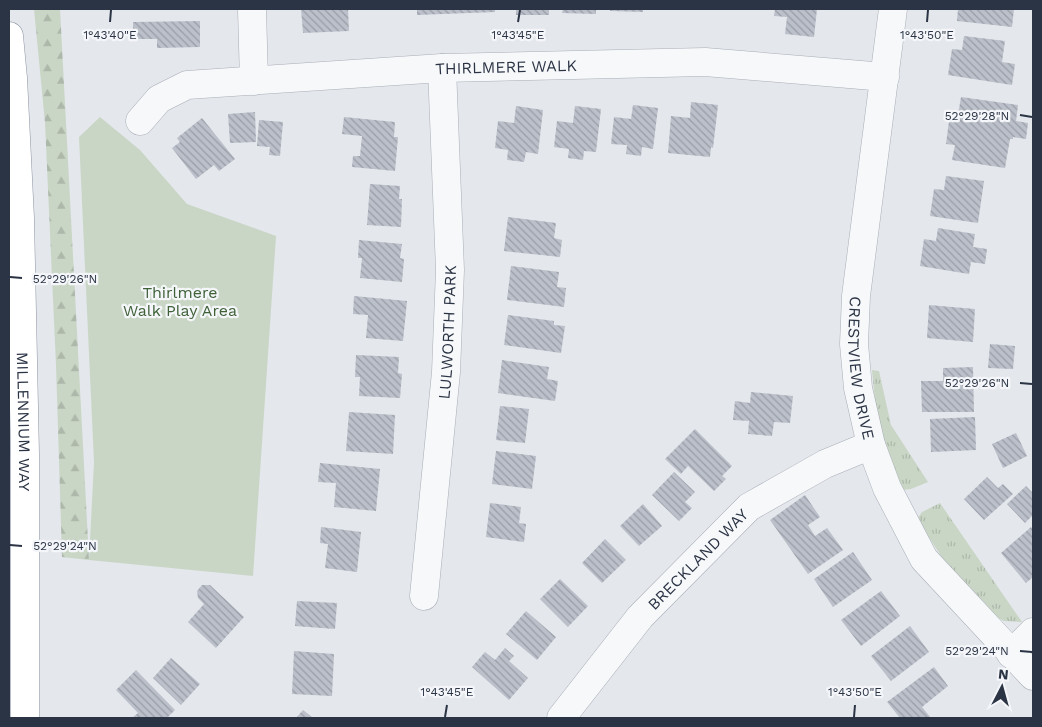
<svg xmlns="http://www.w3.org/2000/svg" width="1042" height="727" viewBox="0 0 1042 727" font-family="'Work Sans',sans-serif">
<defs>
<pattern id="grass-tufts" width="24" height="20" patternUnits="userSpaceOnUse" patternTransform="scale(1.25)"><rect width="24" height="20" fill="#c9d6c5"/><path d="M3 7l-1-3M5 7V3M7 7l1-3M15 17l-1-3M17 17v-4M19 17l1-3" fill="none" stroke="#adb8ab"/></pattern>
<pattern id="forest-firs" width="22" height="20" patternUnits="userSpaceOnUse" patternTransform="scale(1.25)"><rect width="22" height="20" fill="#c9d6c5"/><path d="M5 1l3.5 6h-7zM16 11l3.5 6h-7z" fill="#adb8ab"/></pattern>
<pattern id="building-back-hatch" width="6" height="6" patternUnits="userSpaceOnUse" patternTransform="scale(1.25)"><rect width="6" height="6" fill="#bbc0ca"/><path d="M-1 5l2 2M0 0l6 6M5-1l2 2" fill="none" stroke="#989da6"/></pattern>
</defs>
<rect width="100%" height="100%" fill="#e4e7ec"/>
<path fill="url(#grass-tufts)" d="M872,370L879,371L891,425L928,482L911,489L902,490L886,453L875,401Z
M940,503L1022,622L1004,621L996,617L945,562L917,519L922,512Z"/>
<path fill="url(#forest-firs)" d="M34,9H60L89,560L62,557L56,365L45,123Z"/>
<path fill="#c9d6c5" d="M100,117L140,150L187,204L276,236L253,576L89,560L94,462L79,137Z"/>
<path fill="url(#building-back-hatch)" d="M301,9H348L349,31L303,33Z
M417,9H495V12L417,15Z
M516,9H549V15H516Z
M563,9H596V14L562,13Z
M610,9H643V12L610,11Z
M775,9H817L814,37L785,34L787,17L774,16Z
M958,9H1014L1012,27L957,21Z
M200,21V47L157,48V39H133V22Z
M964,36L1005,41L1002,62L1015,64L1012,85L948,75L952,49L962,50Z
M961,97L1018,105L1016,121L1028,123L1026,139L1013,137V139H1010L1005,168L952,160L955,145L946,144L950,113L958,115Z
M691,102L718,105L713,148L711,147L710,157L668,153L671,116L690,118Z
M633,105L658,108L653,149L642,147L641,156L626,154L627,145L611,144L614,117L631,119Z
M516,106L543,110L538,154L526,152L524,162L507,160L508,150L495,148L498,121L514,123Z
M575,106L601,109L596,152L584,151L583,160L568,158L569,149L554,147L557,121L573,123Z
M255,112L256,142L230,143L228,114Z
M344,117L395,122L394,137H398L395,171L352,167L353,156H360L362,136L342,134Z
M202,118L235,159L219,171L214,165L196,179L172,148L180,142L177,138Z
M259,120L283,122L280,156L269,155L270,147L257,146Z
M946,176L984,181L978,223L930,216L934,189L944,190Z
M370,184L400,186L399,199H402L401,227L367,225Z
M508,217L556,223L554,238L562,240L560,257L504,251Z
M938,228L975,234L973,247L987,249L985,264L971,262L969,274L920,266L924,239L936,241Z
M359,240L402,244L400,258L404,259L402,282L360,278L362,258H358Z
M511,266L559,272L557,287L566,288L564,307L507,300Z
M354,296L407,301L403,341L366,338L368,315L353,314Z
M929,305L975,309L973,342L927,338Z
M508,315L554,321V325L565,326L561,353L504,345Z
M990,344L1015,346L1013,369L988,368Z
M356,355L399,357L398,373L402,374L400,398L359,396L360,377H355Z
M502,360L549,367L547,379L558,381L555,401L498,393Z
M973,367L974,412H922L921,381H943V368Z
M751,392L793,396L790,423L774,422L772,436L748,434L749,421L733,420L735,401L750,403Z
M500,406L529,409L525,443L496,440Z
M349,412L395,415L393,454L346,451Z
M975,417L976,450L931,452L930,419Z
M695,429L732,466L722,476L726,479L714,491L688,466L681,474L665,459Z
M1016,433L1027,456L1003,468L992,444Z
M496,451L536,456L532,489L492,484Z
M320,463L380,469L376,511L334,507L336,483L318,482Z
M674,472L695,492L685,502L692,508L679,521L652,495Z
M987,477L998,488L1003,484L1013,494L984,520L964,499Z
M1026,486L1033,493V515L1025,523L1007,504Z
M805,495L820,517L808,525L815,536L827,528L843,550L808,574L770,520Z
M490,503L521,507L519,523L526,524L524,542L486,537Z
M643,504L662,526L639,546L620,526Z
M321,527L361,532L357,572L325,568L328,544L320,543Z
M1031,527L1033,530V577L1026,583L1001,553Z
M605,539L626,560L602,583L582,563Z
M853,552L872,580L833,607L814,579Z
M560,579L588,606L568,627L540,599Z
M202,585H210L244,617L216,648L188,622L204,604L198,598L197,591Z
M881,591L900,616L861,646L841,620Z
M297,601L337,603L335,629L295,626Z
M526,611L556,637L537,660L506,634Z
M910,626L929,652L891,681L871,656Z
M505,648L514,656L509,661L528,678L509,700L472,667L485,652L495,660Z
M294,651L334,654L332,696L292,694Z
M171,658L200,684L181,705L153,678Z
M934,667L948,686L922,707L931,718H900L887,702Z
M136,670L175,710L167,718H132L138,713L116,690Z
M303,710L313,718H296Z"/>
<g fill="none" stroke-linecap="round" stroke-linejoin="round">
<defs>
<g id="street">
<path d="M252,9L254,81"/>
<path id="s1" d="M893,9L856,296L854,344L858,388L871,445L887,488L924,559L1033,676"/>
<path id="s2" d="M140,121L159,99L187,85L442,68L705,62L885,77"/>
<path id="s3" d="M424,596L446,372L450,270L442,68"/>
<path d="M1011,654L1033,632"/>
<path id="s4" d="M561,718L640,617L749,507L825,464L871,445"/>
</g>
<g id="highway">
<path id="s5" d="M9,36L13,78L20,218L25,454V718"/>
</g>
</defs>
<use href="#street" stroke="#a9aeb7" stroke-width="29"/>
<use href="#highway" stroke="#8b94a3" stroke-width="29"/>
<use href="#street" stroke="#f7f8fa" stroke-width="28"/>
<use href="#highway" stroke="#fff" stroke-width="28"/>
</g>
<path fill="none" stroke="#2b3445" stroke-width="2" d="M110,22L111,10M518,22L520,10M927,22L928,10M1020,115L1032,117M10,277L22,278M1020,383L1032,384M10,545L22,546M1020,651L1032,652M445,717L447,705M854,717L855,705"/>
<g text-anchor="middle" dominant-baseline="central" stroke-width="4.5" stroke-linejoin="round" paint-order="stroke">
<g font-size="16" fill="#2b3445" stroke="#f4f6f9">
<text stroke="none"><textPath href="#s2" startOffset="380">THIRLMERE WALK</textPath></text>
<text stroke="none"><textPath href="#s3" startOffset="265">LULWORTH PARK</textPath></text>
<text stroke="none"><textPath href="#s1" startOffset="362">CRESTVIEW DRIVE</textPath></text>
<text stroke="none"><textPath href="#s5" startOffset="386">MILLENNIUM WAY</textPath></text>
<text stroke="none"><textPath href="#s4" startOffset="210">BRECKLAND WAY</textPath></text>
</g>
<g font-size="16" fill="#3f6138" stroke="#f4f6f9">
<text x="180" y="292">Thirlmere<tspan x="180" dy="18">Walk Play Area</tspan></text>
</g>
</g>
<g font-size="12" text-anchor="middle" fill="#2b3445" stroke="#f4f6f9" stroke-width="4.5" stroke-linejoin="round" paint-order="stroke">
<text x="110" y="39">1°43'40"E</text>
<text x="518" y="39">1°43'45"E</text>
<text x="927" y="39">1°43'50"E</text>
<text x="977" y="120">52°29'28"N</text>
<text x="65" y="283">52°29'26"N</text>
<text x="977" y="387">52°29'26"N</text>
<text x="65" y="550">52°29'24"N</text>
<text x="977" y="655">52°29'24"N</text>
<text x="447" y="696">1°43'45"E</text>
<text x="855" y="696">1°43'50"E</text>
</g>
<rect width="1042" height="727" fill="none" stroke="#2b3445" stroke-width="20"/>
<g transform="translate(1002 687) rotate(6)" stroke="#f4f6f9" stroke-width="4" paint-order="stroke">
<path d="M0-4L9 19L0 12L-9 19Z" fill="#2b3445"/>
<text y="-8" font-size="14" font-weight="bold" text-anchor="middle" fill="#2b3445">N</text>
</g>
</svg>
